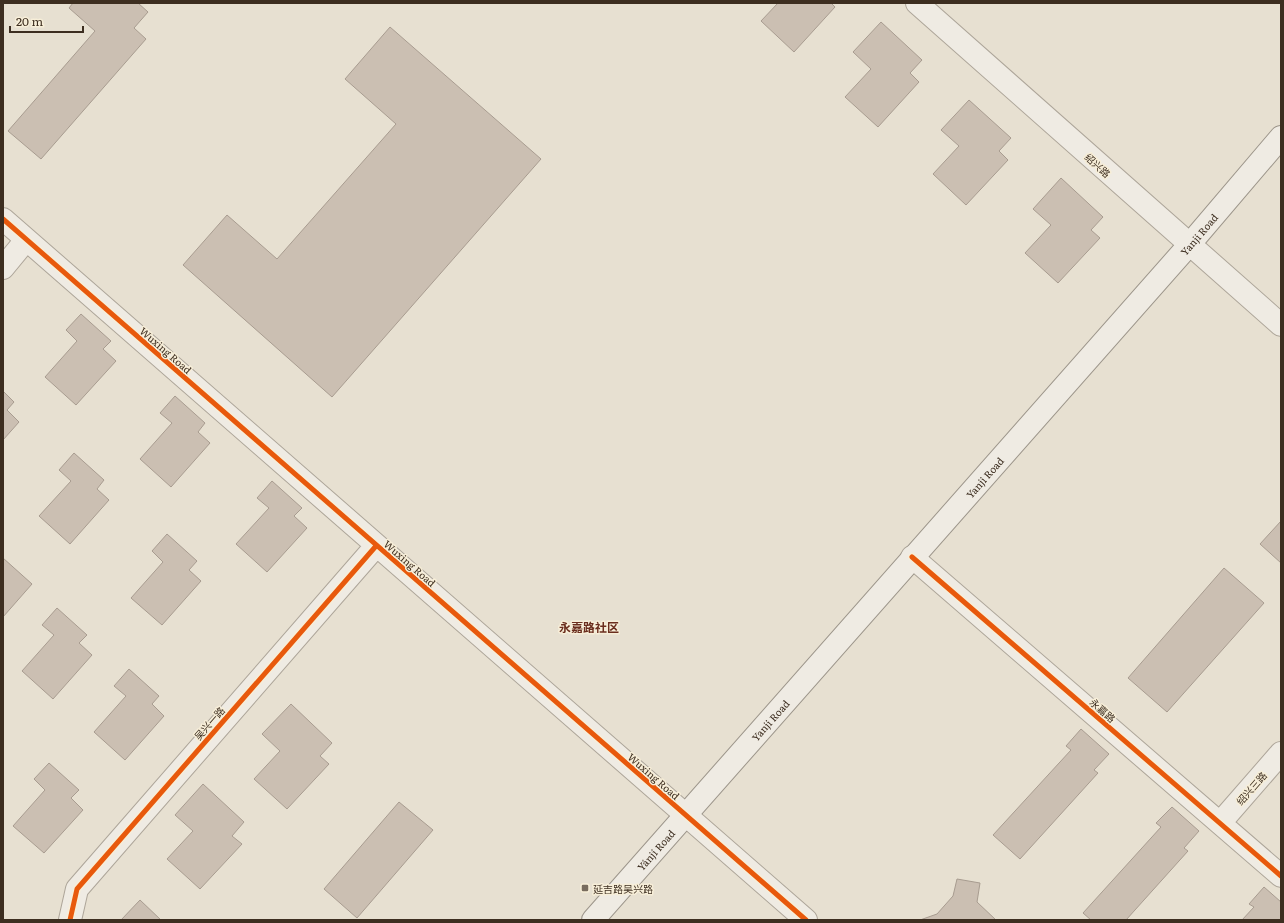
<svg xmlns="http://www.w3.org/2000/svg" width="1284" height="923" viewBox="0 0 1284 923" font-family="Literata,'Noto Sans SC',serif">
<rect width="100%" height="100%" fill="#e7e0d1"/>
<path fill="#cbbfb2" stroke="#a89c90" d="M73,3H138L148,12L134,28L146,39L41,159L8,131L95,31L69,8Z
M778,3H831L835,7L794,52L761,21Z
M881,22L922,60L910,73L919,82L878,127L845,97L871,69L853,52Z
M390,27L541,159L332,397L183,265L227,215L277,259L396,124L345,79Z
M969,100L1011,138L999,151L1008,160L966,205L933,174L959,146L941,130Z
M1061,178L1103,217L1091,230L1100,238L1058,283L1025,253L1051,225L1033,209Z
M81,314L111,341L103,349L116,361L76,405L45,377L77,341L66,330Z
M3,391L14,402L7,410L19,422L3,440Z
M175,396L205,423L198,432L210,443L171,487L140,459L172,423L160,413Z
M74,453L104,480L97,489L109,500L70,544L39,516L71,481L59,470Z
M272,481L302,508L294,516L307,528L267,572L236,544L269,508L257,498Z
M1281,521V563L1260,544Z
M167,534L197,561L189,570L201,581L162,625L131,598L163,562L152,551Z
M3,558L32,584L3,617Z
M1224,568L1264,603L1167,712L1128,678Z
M57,608L87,635L79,643L92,655L53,699L22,671L54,635L42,625Z
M129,669L159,696L152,704L164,716L125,760L94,732L126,696L114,686Z
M291,704L332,743L320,756L329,764L287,809L254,779L280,751L262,734Z
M1081,729L1109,754L1094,770L1098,773L1020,859L993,835L1071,750L1066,746Z
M49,763L79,790L71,798L83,810L44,853L13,826L45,790L34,779Z
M203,784L244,822L232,836L242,844L200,889L167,859L193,831L175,815Z
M399,802L433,830L357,918L324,889Z
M1172,807L1199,831L1184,848L1188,851L1126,920H1091L1083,913L1161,827L1156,823Z
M957,879L980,883L977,902L996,920H920L937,914L953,896Z
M1264,887L1281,902V920H1242L1254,907L1249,904Z
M140,900L161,920H121Z"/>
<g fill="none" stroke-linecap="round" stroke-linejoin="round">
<defs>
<path id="minor" d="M3,219L806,920
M3,268L26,240
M912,557L1281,876
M1220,823L1281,753
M70,920L77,889L376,546"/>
<path id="tertiary" d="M917,3L1281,325"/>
<g id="secondary">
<path id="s1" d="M593,920L1189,245L1281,137"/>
</g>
</defs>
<use href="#minor" stroke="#ada599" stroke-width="24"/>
<use href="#tertiary" stroke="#ada599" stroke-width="24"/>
<use href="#secondary" stroke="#9c958a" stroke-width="24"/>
<use href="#minor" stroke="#efebe3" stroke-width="22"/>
<use href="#tertiary" stroke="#efebe3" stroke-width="22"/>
<use href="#secondary" stroke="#efebe3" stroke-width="22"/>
<defs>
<path id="cycleway" d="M3,219L806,920
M912,557L1281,876
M70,920L77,889L376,546"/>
</defs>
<use href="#cycleway" stroke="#f7eed8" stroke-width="8"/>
<use href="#cycleway" stroke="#e8590c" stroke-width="5"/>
</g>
<rect fill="#786c5e" stroke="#f7eed8" stroke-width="1.5" x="581" y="884" width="8" height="8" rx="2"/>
<g text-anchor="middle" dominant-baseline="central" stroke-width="3" stroke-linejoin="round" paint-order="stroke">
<g font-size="10" fill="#3d2e20" stroke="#f7eed8">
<text transform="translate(1098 165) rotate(42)">绍兴路</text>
<text stroke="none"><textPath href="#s1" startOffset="915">Yanji Road</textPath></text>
<text transform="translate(166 350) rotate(41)">Wuxing Road</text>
<text stroke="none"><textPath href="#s1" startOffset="591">Yanji Road</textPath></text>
<text transform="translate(410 563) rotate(41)">Wuxing Road</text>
<text transform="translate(1103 710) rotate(41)">永嘉路</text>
<text stroke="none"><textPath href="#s1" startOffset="267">Yanji Road</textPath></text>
<text transform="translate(209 723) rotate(-49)">吴兴一路</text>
<text transform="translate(654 776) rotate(41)">Wuxing Road</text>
<text transform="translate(1251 788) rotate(-49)">绍兴三路</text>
<text stroke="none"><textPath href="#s1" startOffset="94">Yánjí Road</textPath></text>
</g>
<g font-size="10" fill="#3d2e20" stroke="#f7eed8" text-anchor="start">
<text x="593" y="888">延吉路吴兴路</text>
</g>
<g font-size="12" font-weight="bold" fill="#6b2e1e" stroke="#f7eed8">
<text x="589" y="627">永嘉路社区</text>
</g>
</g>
<rect width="1284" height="923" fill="none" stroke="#3d2e20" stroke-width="8"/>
<path d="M10 26v6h73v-6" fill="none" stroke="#3d2e20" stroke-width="2"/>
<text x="16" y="26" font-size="12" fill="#3d2e20" stroke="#f7eed8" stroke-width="3" paint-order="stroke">20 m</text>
</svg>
